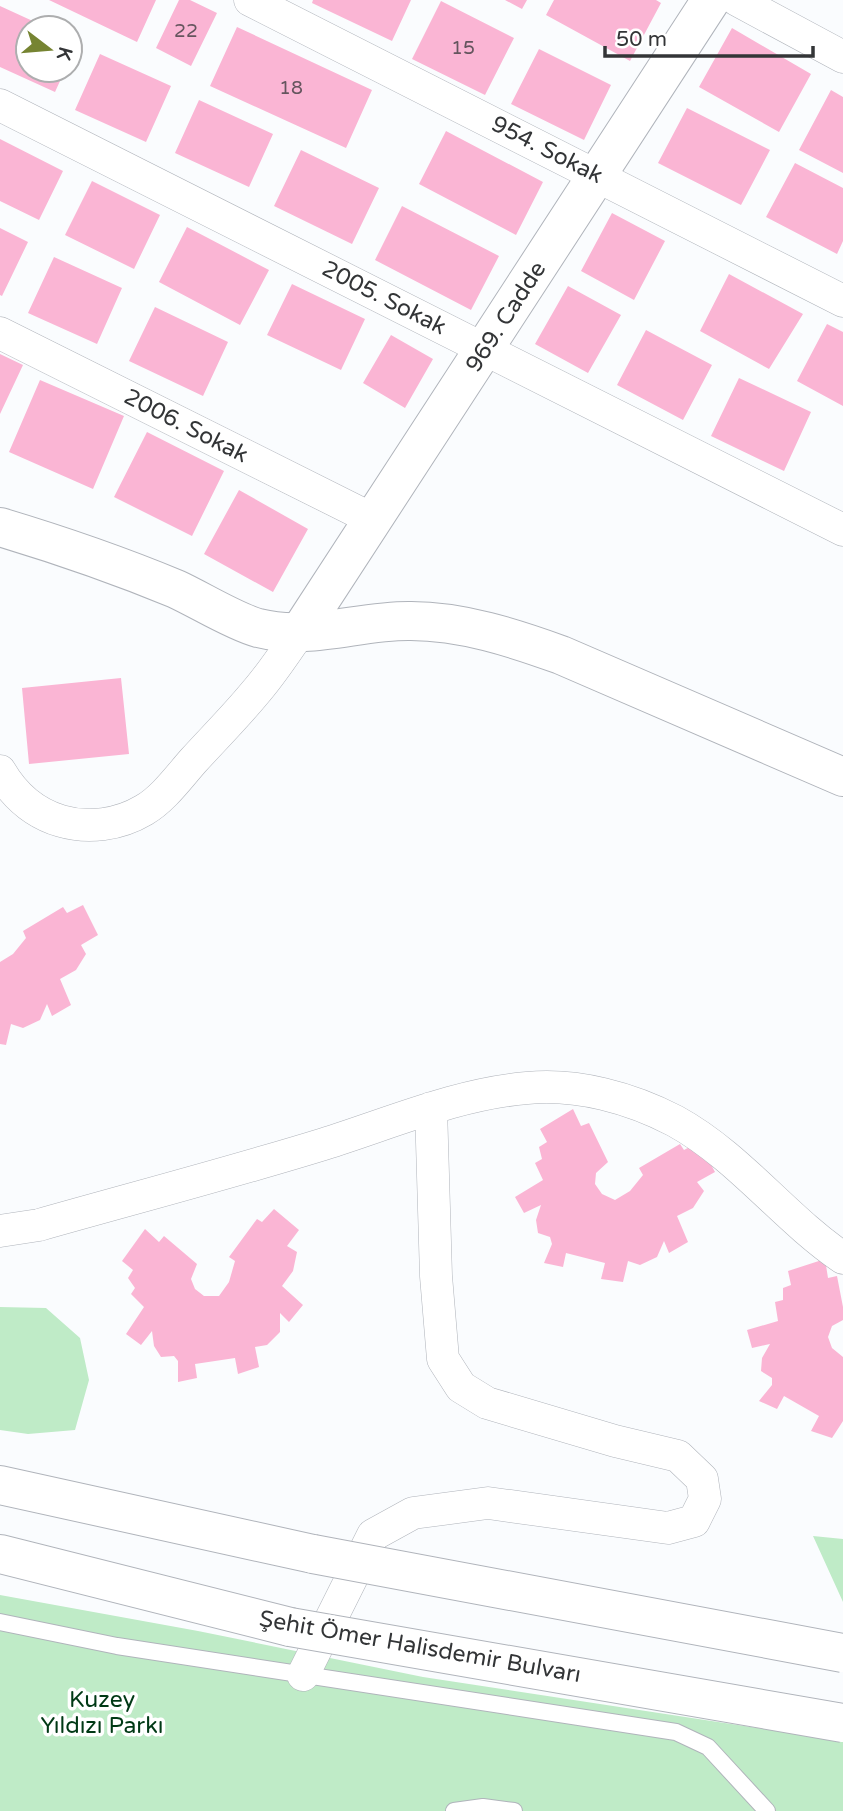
<svg xmlns="http://www.w3.org/2000/svg" width="843" height="1811" viewBox="0 0 843 1811" font-family="'Varela Round',sans-serif">
<rect width="100%" height="100%" fill="#fafcfe"/>
<path fill="#bfebc7" d="M0,1307L46,1308L80,1338L89,1380L75,1430L28,1434L0,1430Z
M813,1536L843,1539V1602Z
M0,1595L198,1631L423,1677L843,1741V1811H0Z"/>
<path fill="#fab5d4" d="M49,0H156L137,42Z
M179,0H190L217,13L191,66L156,48Z
M313,0H411L392,41L312,3Z
M505,0H527L522,9Z
M554,0H656L661,3L630,61L546,15Z
M441,1L514,38L485,95L412,59Z
M0,6L48,28H28V70H65L55,92L0,67Z
M237,27L372,90L346,148L210,86Z
M732,28L811,74L779,132L699,87Z
M70,38L77,41L70,58Z
M539,49L611,85L584,140L511,104Z
M100,54L171,86L146,142L75,110Z
M831,90L843,97V173L799,150Z
M199,100L273,134L249,187L175,153Z
M687,108L770,150L741,205L658,163Z
M446,131L543,182L516,235L419,184Z
M0,139L63,171L39,220L0,201Z
M301,150L379,188L352,244L274,206Z
M795,163L843,188V241L837,254L766,217Z
M92,181L160,215L134,269L65,235Z
M402,206L499,256L471,310L375,260Z
M612,213L665,241L634,300L581,271Z
M187,227L269,270L240,325L159,282Z
M0,228L28,242L2,296L0,295Z
M54,257L122,288L97,344L28,313Z
M729,274L803,314L769,369L700,331Z
M292,284L365,319L341,370L267,335Z
M568,286L621,315L588,373L535,344Z
M155,307L228,342L203,396L129,361Z
M827,324L843,332V406L797,381Z
M646,330L712,365L683,420L617,385Z
M391,335L433,359L405,408L363,383Z
M0,354L23,365L0,414Z
M739,378L811,412L784,471L711,436Z
M40,380L124,416L93,489L9,452Z
M147,432L224,471L192,536L114,497Z
M239,490L308,529L273,592L204,554Z
M121,678L129,754L29,764L22,688Z
M83,905L98,935L81,945L86,954L76,970L60,979L71,1005L52,1016L47,1004L40,1020L23,1028L11,1024L6,1045L0,1044V962L13,954L26,938L23,931L63,907L67,913Z
M573,1109L581,1126L589,1123L608,1162L596,1173L595,1184L602,1194L615,1200L630,1191L643,1175L639,1168L680,1144L684,1150L699,1142L715,1172L697,1182L704,1191L693,1208L677,1216L688,1242L669,1253L664,1241L657,1257L640,1265L628,1261L623,1282L601,1279L605,1263L566,1253L563,1267L544,1263L552,1244L550,1237L538,1233L536,1220L541,1205L524,1213L515,1197L543,1180L535,1163L542,1159L539,1147L547,1142L540,1129Z
M274,1209L299,1230L287,1246L297,1252L293,1271L282,1286L303,1305L289,1322L280,1313V1332L267,1345L255,1347L259,1367L238,1374L235,1358L195,1364L197,1378L178,1382V1361L174,1356L161,1357L154,1346L152,1331L141,1345L126,1334L144,1307L131,1294L135,1288L128,1278L133,1270L122,1261L145,1229L159,1242L164,1236L197,1264L191,1279L195,1289L204,1296H219L229,1282L235,1261L229,1257L257,1219L262,1222Z
M825,1259L828,1278L837,1276L843,1307V1320L832,1326L828,1337L832,1348L843,1357V1421L832,1438L811,1431L819,1416L784,1396L777,1409L759,1401L772,1385V1378L761,1371L762,1358L770,1344L752,1348L747,1330L778,1321L775,1302L783,1300V1288L791,1285L788,1271Z"/>
<g fill="none" stroke-linecap="round" stroke-linejoin="round">
<defs>
<path id="service" d="M0,1622L117,1646L676,1732L708,1747L767,1811
M454,1811L483,1807L514,1811"/>
<path id="minor" d="M250,0L843,301
M737,0L843,57
M0,105L843,530
M0,333L372,519
M0,771C14,795 34,813 61,821C88,829 119,825 144,810C163,799 178,778 193,761C213,739 235,717 254,694C271,675 285,653 299,633
M0,1231L39,1225C134,1198 230,1173 324,1144C391,1123 457,1094 527,1088C577,1083 631,1098 675,1121C739,1156 784,1218 843,1258
M303,1675L373,1535L413,1513L488,1503L668,1528L694,1521L705,1499L702,1479L678,1456L615,1441L487,1403L461,1387L443,1359L436,1276L431,1108"/>
<path id="tertiary" d="M0,527C60,545 118,565 176,589C200,600 233,621 258,628C309,641 360,620 411,621C462,621 514,638 561,655L843,777
M299,633L711,0"/>
<path id="trunk" d="M0,1485L313,1554
M0,1554L290,1627"/>
</defs>
<use href="#service" stroke="#b0b4bb" stroke-width="18"/>
<use href="#minor" stroke="#b0b4bb" stroke-width="33"/>
<use href="#tertiary" stroke="#b0b4bb" stroke-width="40"/>
<use href="#trunk" stroke="#b0b4bb" stroke-width="40"/>
<use href="#service" stroke="#fff" stroke-width="16"/>
<use href="#minor" stroke="#fff" stroke-width="32"/>
<use href="#tertiary" stroke="#fff" stroke-width="38"/>
<use href="#trunk" stroke="#fff" stroke-width="38"/>
<defs>
<path id="trunk-bridge" d="M313,1554L843,1653
M290,1627L843,1723"/>
</defs>
<use href="#trunk-bridge" stroke="#b0b4bb" stroke-width="40" stroke-linecap="butt"/>
<use href="#trunk-bridge" stroke="#fff" stroke-width="38"/>
</g>
<g text-anchor="middle" dominant-baseline="central" stroke-width="7" stroke-linejoin="round" paint-order="stroke">
<g font-size="19" fill="#65555e">
<text x="186" y="31">22</text>
<text x="463" y="48">15</text>
<text x="291" y="88">18</text>
</g>
<g font-size="23" fill="#333537" stroke="#fff">
<text transform="translate(547 150) rotate(27)">954. Sokak</text>
<text transform="translate(384 298) rotate(27)">2005. Sokak</text>
<text transform="translate(506 317) rotate(-57)">969. Cadde</text>
<text transform="translate(186 426) rotate(27)">2006. Sokak</text>
<text transform="translate(420 1647) rotate(10)">Şehit Ömer Halisdemir Bulvarı</text>
</g>
<g font-size="23" fill="#003915" stroke="#fff">
<text x="102" y="1700">Kuzey<tspan x="102" dy="26">Yıldızı Parkı</tspan></text>
</g>
</g>
<g transform="translate(49 49) rotate(106)"><circle r="33" fill="#ffffff" stroke="#adaeaf" stroke-width="2"/>
<path d="M0-5L12 26L0 18L-12 26Z" fill="#768432"/>
<text y="-10" font-size="19" font-weight="bold" text-anchor="middle" fill="#333537">K</text>
</g>
<path d="M605 46v10h208v-10" fill="none" stroke="#333537" stroke-width="3.5"/>
<text x="616" y="46" font-size="21" fill="#333537" stroke="#ffffff" stroke-width="5" paint-order="stroke">50 m</text>
</svg>
